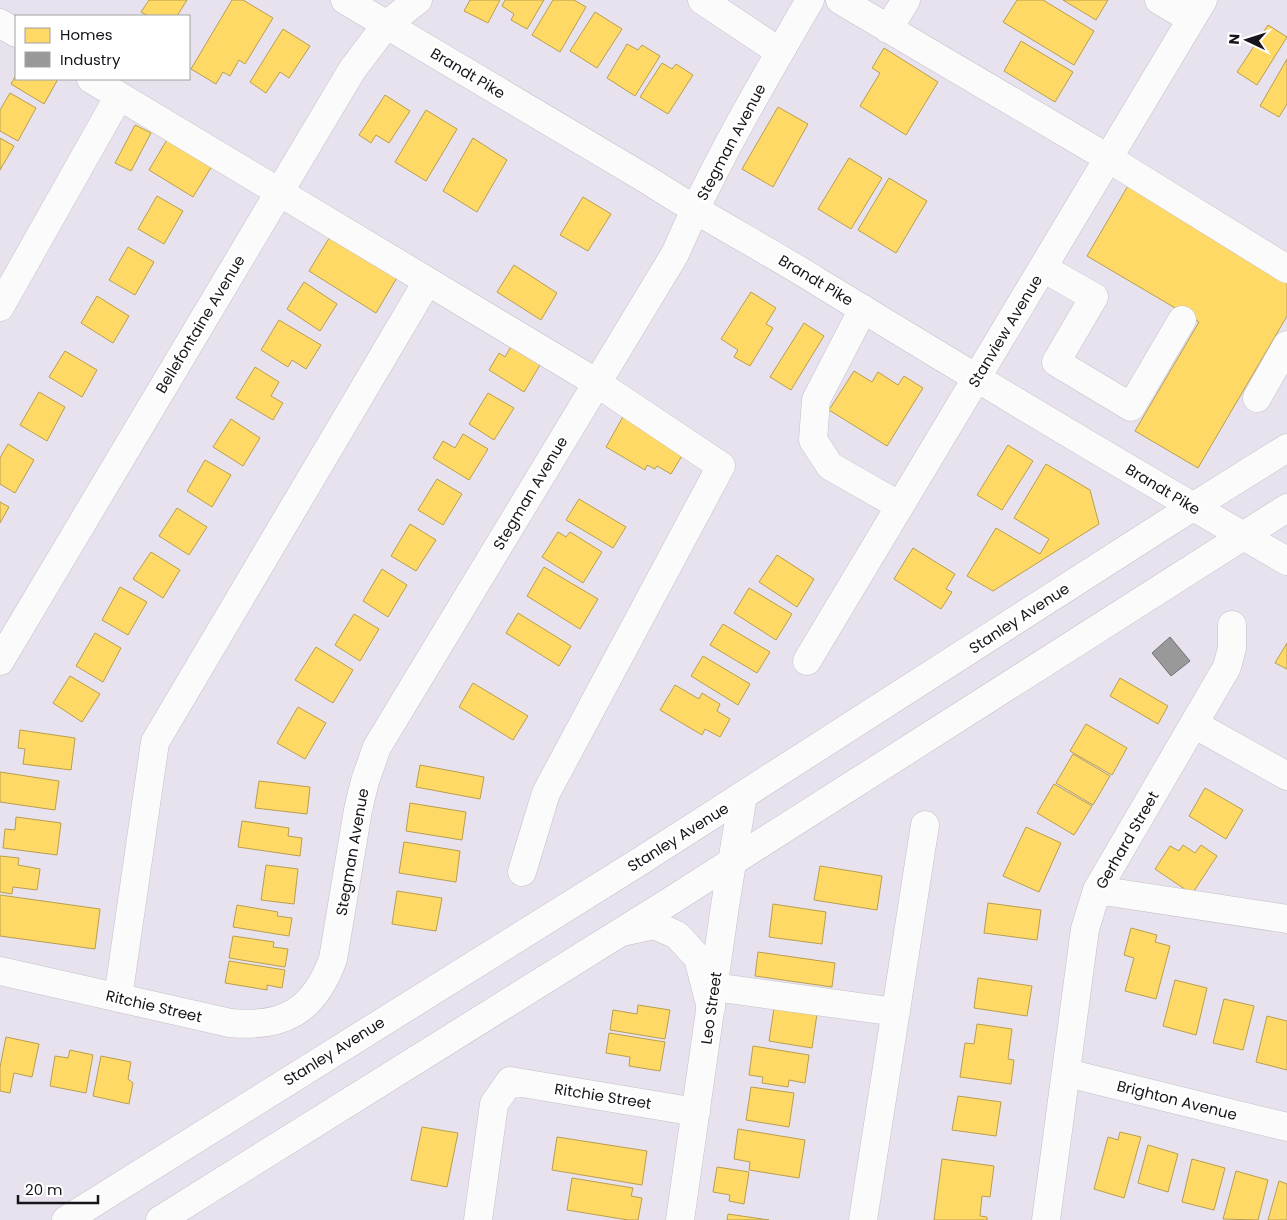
<svg xmlns="http://www.w3.org/2000/svg" width="1287" height="1220" viewBox="0 0 1287 1220" font-family="Poppins,sans-serif">
<rect width="100%" height="100%" fill="#e7e2ed"/>
<path fill="#ffd966" stroke="#b99e50" d="M149,0H187L177,16H148L141,12Z
M232,0H243L273,18L245,64L239,60L230,76L223,72L216,84L191,69Z
M470,0H500L488,23L464,11Z
M505,0H544L527,29L511,20L514,14L502,6Z
M553,0H574L586,7L560,52L532,35Z
M1017,0H1043L1094,31L1074,65L1003,22Z
M1063,0H1108L1096,20Z
M595,12L622,29L597,68L570,51Z
M1268,25L1287,37L1257,85L1237,72Z
M283,29L310,46L289,78L280,72L266,93L250,82Z
M1021,41L1073,72L1055,102L1004,71Z
M627,44L638,50L642,45L660,56L635,96L607,78Z
M884,48L938,82L906,135L860,106L880,73L872,68Z
M1287,59V104L1279,117L1260,106Z
M662,63L672,69L676,64L693,75L668,114L640,97Z
M16,75V79H58L44,104L11,84Z
M10,93L36,108L18,141L0,131V110Z
M385,95L410,111L389,143L376,135L371,143L359,135Z
M778,107L808,124L773,187L742,169Z
M426,110L457,129L426,181L395,162Z
M135,125L151,133L131,171L115,163Z
M0,138L14,146L0,170Z
M168,138L212,166L193,197L149,170Z
M473,138L507,160L477,212L443,191Z
M849,158L882,178L851,229L818,209Z
M889,178L927,201L896,253L858,230Z
M1129,184L1287,278V316L1198,468L1135,431L1199,322L1087,256Z
M157,196L183,211L164,244L138,229Z
M583,197L611,214L588,251L560,235Z
M331,235L398,276L376,313L309,271Z
M128,247L154,262L135,295L109,280Z
M514,265L557,293L541,320L497,292Z
M304,282L337,304L320,331L287,309Z
M751,292L776,308L766,324L773,328L750,366L734,357L738,350L721,339Z
M97,296L129,316L113,343L81,323Z
M279,320L321,345L306,369L292,360L288,367L261,350Z
M804,323L824,336L791,390L770,377Z
M513,343L543,360L524,392L489,370L499,353L505,357Z
M65,351L97,370L82,397L49,377Z
M255,367L279,382L271,396L283,403L273,420L236,398Z
M854,371L872,382L878,372L898,385L904,376L923,388L887,446L829,410Z
M39,392L65,407L47,441L20,425Z
M488,393L514,408L494,440L469,424Z
M625,413L683,454L671,474L657,466L655,469L647,465L645,470L606,447Z
M231,419L260,438L243,466L213,447Z
M463,434L488,449L469,480L433,458L443,441L455,448Z
M8,444L34,460L15,493L0,484V458Z
M1008,445L1033,461L1002,510L977,495Z
M205,460L231,475L212,507L187,491Z
M1046,464L1090,490L1099,524L993,591L967,576L996,528L1040,554L1049,539L1014,518Z
M437,479L462,494L443,525L418,510Z
M579,499L626,527L613,548L566,520Z
M0,502L9,507L0,523Z
M177,508L207,527L189,555L159,536Z
M410,524L436,540L416,571L391,556Z
M558,532L566,537L570,532L602,552L583,583L542,557Z
M913,548L955,574L946,589L952,592L941,609L894,579Z
M151,552L180,570L163,598L133,579Z
M777,555L814,579L797,607L759,582Z
M544,567L598,599L580,629L527,596Z
M382,569L407,585L388,617L363,601Z
M120,587L147,602L128,635L102,620Z
M749,588L792,614L776,640L734,613Z
M518,613L571,646L559,666L506,633Z
M354,614L379,629L360,661L335,645Z
M723,624L770,652L757,673L710,645Z
M95,633L121,648L103,682L76,666Z
M1287,643V669L1275,663Z
M316,647L353,670L333,703L295,680Z
M703,656L750,684L738,705L691,676Z
M70,676L100,694L82,722L53,703Z
M1120,678L1168,706L1158,724L1110,696Z
M473,683L528,716L513,740L459,707Z
M675,685L699,699L702,693L720,704L717,711L730,719L720,737L705,729L702,735L660,710Z
M298,707L326,723L305,759L277,743Z
M1086,724L1127,748L1112,775L1070,751Z
M20,730L75,738L71,770L23,764L25,749L18,748Z
M1073,754L1110,776L1093,805L1056,783Z
M420,765L484,777L480,799L416,787Z
M0,772L59,781L55,810L0,802Z
M259,781L310,787L307,814L255,808Z
M1054,784L1092,806L1074,835L1037,813Z
M1205,788L1243,810L1226,839L1189,816Z
M410,803L466,812L462,840L406,831Z
M16,817L61,823L57,855L3,848L5,829L15,830Z
M242,821L289,828L288,836L302,838L300,856L238,847Z
M1026,827L1061,843L1039,892L1003,876Z
M404,842L460,851L456,882L399,873Z
M1183,845L1195,853L1201,845L1217,856L1192,894L1155,869L1170,846L1179,851Z
M0,856L19,858L18,865L40,869L37,890L13,887L12,894L0,892Z
M266,865L298,869L294,904L261,900Z
M820,866L882,876L877,910L814,900Z
M397,891L442,898L436,931L392,924Z
M0,895L100,909L95,949L0,936Z
M988,903L1041,910L1037,940L984,933Z
M773,904L826,912L822,944L769,937Z
M237,905L278,912L277,916L292,918L289,936L233,927Z
M1131,928L1157,935L1155,942L1170,946L1156,999L1125,991L1134,958L1124,955Z
M233,936L274,942L273,947L288,949L285,967L229,958Z
M758,952L835,963L832,987L755,976Z
M229,961L285,970L282,988L267,985V990L225,983Z
M978,978L1032,986L1027,1016L974,1008Z
M1175,980L1207,988L1196,1035L1163,1026Z
M1224,999L1254,1006L1243,1050L1213,1043Z
M638,1005L670,1010L665,1039L610,1030L613,1010L637,1014Z
M774,1008L817,1014L812,1048L769,1041Z
M1267,1016L1287,1021V1070L1256,1062Z
M977,1024L1012,1029L1008,1059L1014,1060L1011,1084L960,1077L965,1043L974,1044Z
M609,1033L665,1042L660,1071L629,1066L630,1057L606,1053Z
M6,1037L39,1044L32,1077L14,1073L10,1093L0,1091V1067Z
M753,1046L809,1055L805,1083L789,1080L788,1087L762,1083L763,1077L749,1075Z
M70,1050L93,1055L86,1093L50,1086L55,1056L68,1058Z
M101,1056L131,1062L128,1079L133,1083L129,1104L93,1096Z
M751,1087L794,1093L789,1127L746,1120Z
M958,1096L1001,1102L996,1136L952,1130Z
M422,1127L458,1133L447,1187L411,1180Z
M738,1129L805,1140L799,1178L749,1170L750,1162L734,1159Z
M1120,1132L1141,1137L1124,1198L1094,1189L1108,1137L1118,1140Z
M557,1137L647,1151L642,1185L552,1170Z
M1148,1145L1178,1154L1168,1192L1138,1183Z
M942,1159L994,1166L990,1197L982,1196L980,1216L987,1217V1220H934Z
M1192,1159L1225,1168L1214,1210L1182,1202Z
M717,1167L749,1172L744,1204L729,1201L730,1195L713,1192Z
M1236,1171L1268,1180L1258,1220L1223,1219Z
M572,1178L633,1188L631,1196L642,1198L638,1220H628L567,1210Z
M1279,1181L1287,1184V1220H1268Z
M728,1214L769,1220H727Z"/>
<path fill="#999" stroke="#727173" d="M1170,637L1190,661L1171,676L1152,653Z"/>
<g fill="none" stroke-linecap="round" stroke-linejoin="round">
<defs>
<path id="minor" d="M702,0L780,52
M840,0L1108,158L1287,269
M1159,0L1191,19
M0,23L16,33
M888,29L906,0
M91,79L597,383L721,466L546,793L522,872
M1043,268L1094,297L1056,362L1131,407L1182,320
M0,307L119,96
M863,309L816,400L813,440L830,466L900,506
M1257,398L1287,345
M0,661L352,70L386,25L418,0
M807,661L1203,0
M1194,724L1287,776
M1097,890L1287,919
M0,971L230,1023C284,1028 314,1011 333,959L358,810L365,781L377,747L675,254C713,166 762,83 810,0
M714,987L896,1012
M118,998L155,742L427,282
M1067,1073L1287,1127
M478,1220L494,1104L510,1081L696,1112
M680,1220L725,906L743,795
M863,1220L925,825
M1046,1220L1085,929L1097,890L1227,667L1232,648V625"/>
<path id="major" d="M345,0L651,182C706,218 764,248 820,283C974,377 1130,471 1287,561
M626,931L654,925L677,935L698,958L711,1008
M66,1220L642,860L1164,525L1287,448
M160,1220L669,902L1287,508"/>
</defs>
<use href="#minor" stroke="#c4c0c8" stroke-width="29"/>
<use href="#major" stroke="#c4c0c8" stroke-width="29"/>
<use href="#minor" stroke="#fbfbfc" stroke-width="28"/>
<use href="#major" stroke="#fbfbfc" stroke-width="28"/>
</g>
<g text-anchor="middle" dominant-baseline="central" stroke-width="5" stroke-linejoin="round" paint-order="stroke">
<g font-size="15" fill="#17151b" stroke="#fff">
<text transform="translate(468 73) rotate(31)">Brandt Pike</text>
<text transform="translate(731 142) rotate(-62)">Stegman Avenue</text>
<text transform="translate(816 280) rotate(31)">Brandt Pike</text>
<text transform="translate(200 324) rotate(-59)">Bellefontaine Avenue</text>
<text transform="translate(1005 331) rotate(-59)">Stanview Avenue</text>
<text transform="translate(1163 489) rotate(31)">Brandt Pike</text>
<text transform="translate(530 493) rotate(-59)">Stegman Avenue</text>
<text transform="translate(1019 618) rotate(-33)">Stanley Avenue</text>
<text transform="translate(678 837) rotate(-32)">Stanley Avenue</text>
<text transform="translate(1127 840) rotate(-60)">Gerhard Street</text>
<text transform="translate(352 852) rotate(-80)">Stegman Avenue</text>
<text transform="translate(154 1006) rotate(13)">Ritchie Street</text>
<text transform="translate(711 1008) rotate(-82)">Leo Street</text>
<text transform="translate(334 1051) rotate(-32)">Stanley Avenue</text>
<text transform="translate(603 1096) rotate(9)">Ritchie Street</text>
<text transform="translate(1177 1100) rotate(14)">Brighton Avenue</text>
</g>
</g>
<rect x="15" y="15" width="175" height="65" fill="#ffffff" stroke="#a2a1a4"/>
<rect x="25" y="28" width="25" height="15" fill="#ffd966" stroke="#a2a1a4"/>
<text x="60" y="40" font-size="15" fill="#17151b">Homes</text>
<rect x="25" y="52" width="25" height="15" fill="#999999" stroke="#a2a1a4"/>
<text x="60" y="65" font-size="15" fill="#17151b">Industry</text>
<g transform="translate(1247 40) rotate(274)" stroke="#ffffff" stroke-width="4" paint-order="stroke">
<path d="M0-4L9 19L0 12L-9 19Z" fill="#17151b"/>
<text y="-8" font-size="14" font-weight="bold" text-anchor="middle" fill="#17151b">N</text>
</g>
<path d="M18 1195v8h80v-8" fill="none" stroke="#17151b" stroke-width="2.5"/>
<text x="25" y="1195" font-size="15" fill="#17151b" stroke="#ffffff" stroke-width="4" paint-order="stroke">20 m</text>
</svg>
